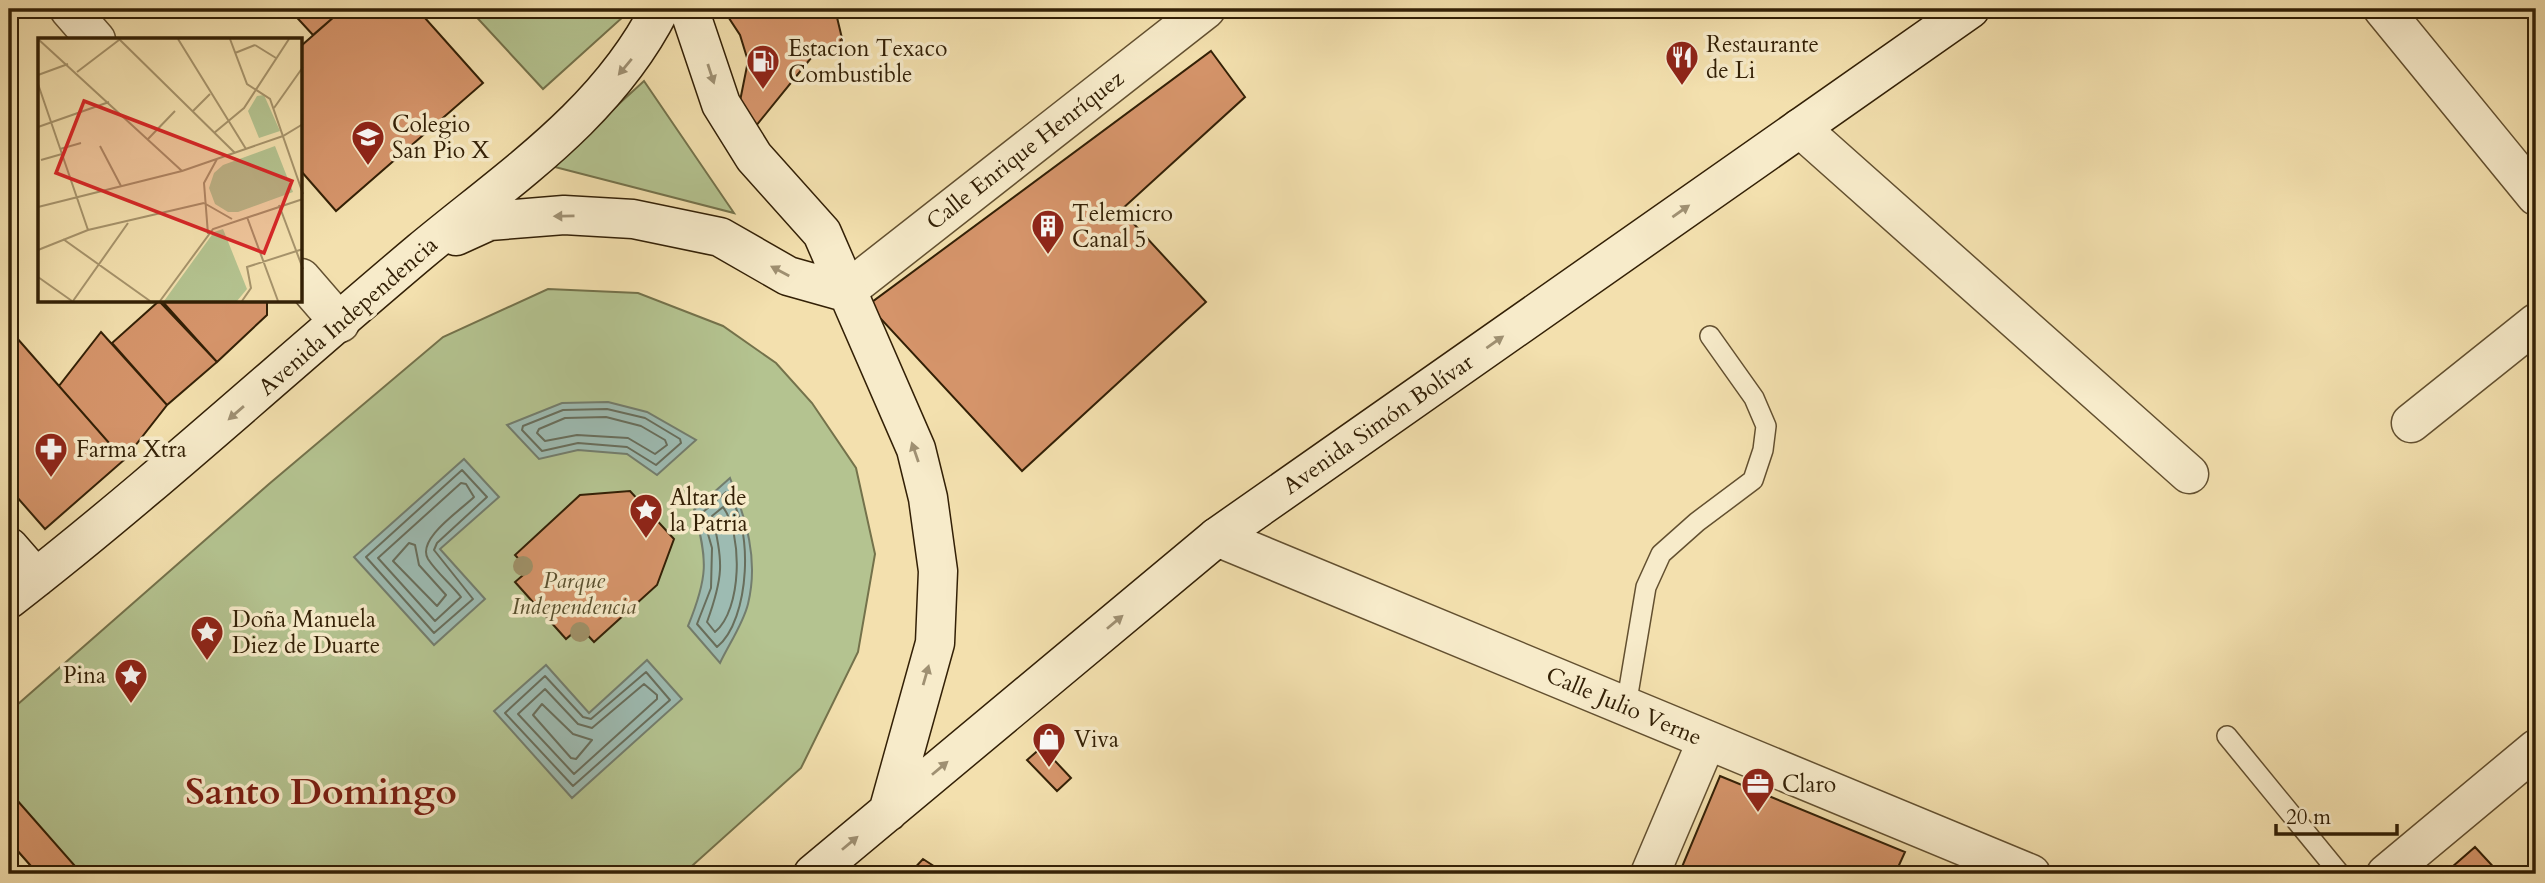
<svg xmlns="http://www.w3.org/2000/svg" width="2545" height="883" viewBox="0 0 2545 883" font-family="Cardo,serif">
<rect width="100%" height="100%" fill="#f3e0ae"/>
<filter id="stains"><feTurbulence type="fractalNoise" baseFrequency=".00286" numOctaves="4"/><feColorMatrix values="0 0 0 0 .2 0 0 0 0 .09 0 0 0 0 .02 0 0 0 .5 -.17"/></filter>
<radialGradient id="worn" r=".72"><stop offset=".6" stop-color="#630" stop-opacity="0"/><stop offset="1" stop-color="#630" stop-opacity=".3"/></radialGradient>
<path fill="#b4c390" stroke="#74724b" stroke-width="2" d="M469,9H626L624,16L543,89Z
M644,81L734,213L551,166Z
M548,289L638,293L723,326L776,363L812,403L856,468L875,554L858,652L801,768L683,874H38L9,841V712L269,484L443,337Z"/>
<path fill="#9dbbb2" stroke="#737d6d" stroke-width="2" d="M608,402L647,412L696,440L657,475L627,454L578,450L539,459L507,425L562,403Z
M464,459L499,497L440,549L485,599L434,645L354,557Z
M730,478C746,520 759,559 748,604C743,624 729,644 720,663L688,626C708,577 708,561 694,510Z
M647,660L682,699L572,798L494,711L546,665L589,713Z"/>
<g fill="none" stroke-linecap="round" stroke-linejoin="round">
<path stroke="#686e5c" stroke-width="2" d="M607,409L645,418L680,439L681,443L656,465L627,447L578,443L542,451L522,430L523,426L563,410Z
M606,417L641,426L665,440L667,445L655,454L628,438L577,435L545,441L537,433L539,429L565,418Z
M462,470L487,497L437,543L434,550L473,599L434,633L366,557Z
M461,483L466,484L474,497C461,510 416,539 428,559C437,573 451,584 461,597L435,621L378,558Z
M726,492C755,523 750,621 717,647L697,624L711,588L712,548L702,513Z
M723,507C743,534 742,610 715,632L707,622C723,578 724,562 712,516Z
M409,543L415,545L419,565L446,595L437,606L393,561Z
M646,672L670,700L573,786L505,713L545,676L583,717L591,719Z
M644,684L657,695V699L574,774L518,714L545,689L578,724L592,728Z
M542,704L573,734L592,740L576,759L571,758L533,715Z"/>
</g>
<path fill="#d5946a" stroke="#332006" stroke-width="2" d="M289,9H343L313,35Z
M343,9H417L483,83L336,211L301,171V46Z
M723,9H792L805,16L835,9L845,51L811,58L747,137L736,121L748,61L740,35Z
M1211,51L1245,97L1121,210L1206,302L1022,471L868,305Z
M159,301L217,362L167,405L112,343Z
M162,301H267V315L217,362Z
M9,329L124,460L45,529L9,488Z
M101,332L167,405L124,460L59,386Z
M630,491L674,539L657,585L594,642L580,627L566,639L515,582L529,570L515,555L580,495Z
M1042,747L1071,778L1057,791L1027,760Z
M1720,776L1905,852L1895,874H1679Z
M9,791L82,874H38L9,841Z
M2475,847L2500,874H2444Z
M923,859L946,874H909Z"/>
<g fill="none" stroke-linecap="round" stroke-linejoin="round">
<defs>
<path id="lane" d="M1626,706L1646,587L1661,554L1697,522L1753,480L1763,450L1766,426L1754,398L1710,336
M2227,736L2340,874"/>
<path id="street" d="M69,9L96,40
M2383,9L2536,196
M1800,128L2189,474
M301,278L340,323
M845,292L1206,9
M2411,423L2536,323
M1217,537L2031,874
M1650,874L1707,740
M2386,874L2536,749"/>
<path id="secondary" d="M689,9L721,104L754,157L822,233L916,449L928,498L938,571L935,643L888,812
M456,236L489,221L564,215L633,219L720,237L788,276L845,292
M9,547L36,578
M9,599C151,489 283,367 421,251C510,177 607,114 660,9
M813,874L1217,537L1970,9"/>
</defs>
<use href="#lane" stroke="#635030" stroke-width="22"/>
<use href="#street" stroke="#635030" stroke-width="41"/>
<use href="#secondary" stroke="#332006" stroke-width="41"/>
<use href="#lane" stroke="#f7ebca" stroke-width="19"/>
<use href="#street" stroke="#f7ebca" stroke-width="38"/>
<use href="#secondary" stroke="#f7ebca" stroke-width="38"/>
</g>
<g fill="#9f9168">
<circle cx="523" cy="566" r="10"/>
<circle cx="580" cy="632" r="10"/>
</g>
<defs><path id="oneway-solid" d="M-6-.8H1V-3.2L6.5 0L1 3.2V.8H-6Z" transform="scale(1.75)"/></defs>
<g fill="#9f9072">
<use href="#oneway-solid" transform="translate(625 67) rotate(130)"/>
<use href="#oneway-solid" transform="translate(711 74) rotate(72)"/>
<use href="#oneway-solid" transform="translate(1681 211) rotate(-35)"/>
<use href="#oneway-solid" transform="translate(564 216) rotate(179)"/>
<use href="#oneway-solid" transform="translate(780 271) rotate(-152)"/>
<use href="#oneway-solid" transform="translate(1495 342) rotate(-35)"/>
<use href="#oneway-solid" transform="translate(236 413) rotate(139)"/>
<use href="#oneway-solid" transform="translate(915 452) rotate(-109)"/>
<use href="#oneway-solid" transform="translate(1115 622) rotate(-40)"/>
<use href="#oneway-solid" transform="translate(926 675) rotate(-74)"/>
<use href="#oneway-solid" transform="translate(940 768) rotate(-40)"/>
<use href="#oneway-solid" transform="translate(850 843) rotate(-40)"/>
</g>
<defs>
<symbol id="restaurant-pin" viewBox="-11 -11 22 30"><path d="M0 17L-7.5 6A9.5 9.5 0 1 1 7.5 6Z" fill="#8f2418" stroke="#f7ebca"/><path d="M-5-6h1v4h1v-4h1v4h1v-4h1v5L-1.5 .5V6h-2V.5L-5-1ZM5-6V6H3V1.5H1.5Q1.5-4 5-6Z" fill="#fff"/></symbol>
<symbol id="fuel-pin" viewBox="-11 -11 22 30"><path d="M0 17L-7.5 6A9.5 9.5 0 1 1 7.5 6Z" fill="#8f2418" stroke="#f7ebca"/><path d="M-5.5-6h7V0h2V4h1.3V-2.5L3-4.5l.8-.8L6-3V5H2.5V1h-1V6h-7ZM-4.2-4.7v3.2H.2V-4.7Z" fill="#fff"/></symbol>
<symbol id="university-pin" viewBox="-11 -11 22 30"><path d="M0 17L-7.5 6A9.5 9.5 0 1 1 7.5 6Z" fill="#8f2418" stroke="#f7ebca"/><path d="M0-5L7-2L0 1L-7-2ZM-4 1L0 2.5L4 1V4Q0 6-4 4Z" fill="#fff"/></symbol>
<symbol id="building-pin" viewBox="-11 -11 22 30"><path d="M0 17L-7.5 6A9.5 9.5 0 1 1 7.5 6Z" fill="#8f2418" stroke="#f7ebca"/><path d="M-4-6H4V6H1V3H-1V6H-4ZM-2.5-4.3h1.7v1.8h-1.7ZM.8-4.3h1.7v1.8H.8ZM-2.5-1h1.7V.8h-1.7ZM.8-1h1.7V.8H.8Z" fill="#fff"/></symbol>
<symbol id="pharmacy-pin" viewBox="-11 -11 22 30"><path d="M0 17L-7.5 6A9.5 9.5 0 1 1 7.5 6Z" fill="#8f2418" stroke="#f7ebca"/><path d="M-2-6h4v4h4v4h-4v4h-4v-4h-4v-4h4Z" fill="#fff"/></symbol>
<symbol id="sight-pin" viewBox="-11 -11 22 30"><path d="M0 17L-7.5 6A9.5 9.5 0 1 1 7.5 6Z" fill="#8f2418" stroke="#f7ebca"/><path d="M0-6L1.8-2.2L6-1.7L2.9 1.2L3.7 5.4L0 3.3L-3.7 5.4L-2.9 1.2L-6-1.7L-1.8-2.2Z" fill="#fff"/></symbol>
<symbol id="shop-pin" viewBox="-11 -11 22 30"><path d="M0 17L-7.5 6A9.5 9.5 0 1 1 7.5 6Z" fill="#8f2418" stroke="#f7ebca"/><path d="M-5-2.5h2.3a2.7 3.5 0 0 1 5.4 0H5L5.5 6h-11ZM-1.5-2.5h3a1.5 2.3 0 0 0-3 0Z" fill="#fff"/></symbol>
<symbol id="office-pin" viewBox="-11 -11 22 30"><path d="M0 17L-7.5 6A9.5 9.5 0 1 1 7.5 6Z" fill="#8f2418" stroke="#f7ebca"/><path d="M-6-3h4V-5.5h4V-3h4V5H-6ZM-1-4.5V-3h2v-1.5ZM-6 0V1H6V0Z" fill="#fff"/></symbol>
</defs>
<g fill-rule="evenodd">
<use href="#restaurant-pin" x="1663" y="38" width="38" height="52"/>
<use href="#fuel-pin" x="744" y="42" width="38" height="52"/>
<use href="#university-pin" x="349" y="118" width="38" height="52"/>
<use href="#building-pin" x="1029" y="207" width="38" height="52"/>
<use href="#pharmacy-pin" x="32" y="430" width="38" height="52"/>
<use href="#sight-pin" x="627" y="491" width="38" height="52"/>
<use href="#sight-pin" x="188" y="613" width="38" height="52"/>
<use href="#sight-pin" x="112" y="656" width="38" height="52"/>
<use href="#shop-pin" x="1030" y="720" width="38" height="52"/>
<use href="#office-pin" x="1739" y="765" width="38" height="52"/>
</g>
<g text-anchor="middle" dominant-baseline="central" stroke-width="7" stroke-linejoin="round" paint-order="stroke">
<g font-size="23" fill="#332006" stroke="#f7ebca" text-anchor="start">
<text x="1706" y="44">Restaurante<tspan x="1706" dy="26">de Li</tspan></text>
<text x="788" y="48">Estacion Texaco<tspan x="788" dy="26">Combustible</tspan></text>
<text x="392" y="124">Colegio<tspan x="392" dy="26">San Pio X</tspan></text>
<text x="1072" y="213">Telemicro<tspan x="1072" dy="26">Canal 5</tspan></text>
<text x="76" y="449">Farma Xtra</text>
<text x="670" y="497">Altar de<tspan x="670" dy="26">la Patria</tspan></text>
<text x="232" y="619">Doña Manuela<tspan x="232" dy="26">Diez de Duarte</tspan></text>
<text x="106" y="675" text-anchor="end">Pina</text>
<text x="1074" y="739">Viva</text>
<text x="1782" y="784">Claro</text>
</g>
<g font-size="23" fill="#332006" stroke="#f7ebca">
<text transform="translate(1025 150) rotate(-38)">Calle Enrique Henríquez</text>
<text transform="translate(348 316) rotate(-41)">Avenida Independencia</text>
<text transform="translate(1378 424) rotate(-35)">Avenida Simón Bolívar</text>
<text transform="translate(1624 706) rotate(23)">Calle Julio Verne</text>
</g>
<g font-size="23" font-style="italic" fill="#5a512f" stroke="#f7ebca">
<text x="574" y="580">Parque<tspan x="574" dy="26">Independencia</tspan></text>
</g>
<g font-size="37" font-weight="bold" fill="#7a1f14" stroke="#f7ebca">
<text x="321" y="792">Santo Domingo</text>
</g>
</g>
<g transform="translate(38 38)">
<rect width="264" height="264" fill="#f3e0ae"/>
<path d="M226,57L242,93L221,100L210,73L219,58ZM237,108L255,154L200,174H190L177,166L171,150L176,135L185,127ZM185,191L209,251L199,263H126L176,194Z" fill="#b4c390"/>
<path fill="none" stroke="#a6936b" stroke-width="2" d="M0,1L144,133M81,1L197,115M140,1L208,111M192,1L209,46L232,61L265,156M217,7L238,20M197,15L217,7M39,34L81,2M0,37L30,26M0,46L50,192M236,70L265,29M154,74L172,56M0,89L71,64M176,95L206,70L251,1M110,101L137,73M62,108L83,148M22,111L43,105M3,122L24,116M166,165L194,181M241,167L265,231M0,169L144,133L245,98L265,86M209,179L240,263M170,196L166,145L179,121M25,201L112,263M0,212L50,192L166,165M0,239L34,263M35,263L90,185M122,263L175,191L265,161M204,263L213,250L209,229L265,211"/>
<path fill="#d62828" fill-opacity="0.15" stroke="#d62828" stroke-width="3.5" d="M46,63L254,143L226,215L18,135Z"/>
<rect width="264" height="264" fill="none" stroke="#332006" stroke-width="3.5"/>
</g>
<rect width="2545" height="883" fill="none" stroke="#f3e0ae" stroke-width="35"/>
<rect x="10" y="10" width="2524" height="862" fill="none" stroke="#332006" stroke-width="3.5"/>
<rect x="18" y="18" width="2510" height="848" fill="none" stroke="#332006" stroke-width="2"/>
<path d="M2276 824v10h121v-10" fill="none" stroke="#332006" stroke-width="3.5"/>
<text x="2286" y="824" font-size="21" fill="#332006" stroke="#f7ebca" stroke-width="5" paint-order="stroke">20 m</text>
<rect width="100%" height="100%" filter="url(#stains)"/>
<rect width="100%" height="100%" fill="url(#worn)"/>
</svg>
